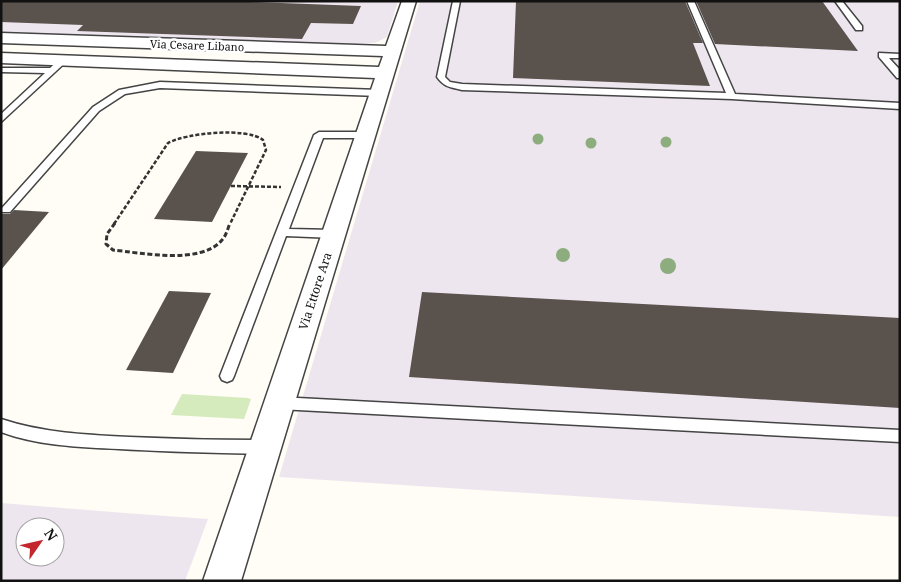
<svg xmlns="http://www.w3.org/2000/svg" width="901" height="582" viewBox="0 0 901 582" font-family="'Noto Serif',serif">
<rect width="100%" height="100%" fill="#fffdf5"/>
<path fill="#eee6ef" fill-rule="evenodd" d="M1,1H398L387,37L375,43L354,44L1,33Z
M420,1H900V517L279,477Z
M1,503L125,513L208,519L185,581H1ZM25,527H55V557H25Z"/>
<path fill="#d5ebbd" d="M182,394L248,398L251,399L244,419L171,415Z"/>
<path fill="#5a524d" d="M1,1H223L361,6L353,24L311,23L302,39L77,31L83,25L1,22Z
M516,1H685L703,43H693L710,86L513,78Z
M696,1H822L858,51L715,44Z
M196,151L248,153L212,222L154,219Z
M14,210L49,212L1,270V214H10Z
M169,291L211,293L173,373L126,370Z
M422,292L900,318V408L409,377Z"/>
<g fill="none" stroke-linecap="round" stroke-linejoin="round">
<defs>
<path id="service" d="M453,1H460L445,77L450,82L462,84L726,93L687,1H694L735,94L900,103V109L732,99L462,90C450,87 444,87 437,77Z
M835,1H842L862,26V30H856Z
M879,53L900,54V58H889L900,70V78H897L879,57Z
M61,58L68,60L1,122V114L45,73L1,72V68H50Z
M160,82L379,90L383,93L379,96L160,88L125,94L99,111L10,212H2V208L93,107L119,90Z
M319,132H366L371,135L366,138H323L289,229L334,230L340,234L334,238L286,236L234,376L232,380L227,382L222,380L220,376L314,135Z
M279,397L900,430V442L279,409L274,407L272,403L274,399Z
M1,419C43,433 87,435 130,437C175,439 220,440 265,440L270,442L273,447L270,452L265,454C216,453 167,452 119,449C79,447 39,446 1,432Z"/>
<path id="minor" d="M402,1H416L241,581H203L375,78L1,63V53L379,67L383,56L1,43V33L386,46Z"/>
</defs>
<use href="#service" stroke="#444" stroke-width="3"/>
<use href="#minor" stroke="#444" stroke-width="3"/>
<path stroke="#333" stroke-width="2.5" stroke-dasharray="4 2" stroke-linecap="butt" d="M231,186L281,187
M114,224L168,143C186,133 247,127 263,140L266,150L230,224"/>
<path stroke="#333" stroke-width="3" stroke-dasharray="5 2.5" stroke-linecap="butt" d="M115,223L107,234L106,244L113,250C142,253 201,265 222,240C226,236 228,228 230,223"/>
<use href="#service" fill="#fff" fill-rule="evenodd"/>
<use href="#minor" fill="#fff" fill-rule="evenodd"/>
</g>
<g fill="#8dad7f">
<circle cx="538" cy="139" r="5.5"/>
<circle cx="666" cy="142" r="5.5"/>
<circle cx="591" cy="143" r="5.5"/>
<circle cx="563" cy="255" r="7"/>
<circle cx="668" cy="266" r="8"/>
</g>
<g text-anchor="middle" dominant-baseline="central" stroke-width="5" stroke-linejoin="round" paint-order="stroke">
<g font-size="11" fill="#111" stroke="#fff">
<text transform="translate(197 45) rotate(2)">Via Cesare Libano</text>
</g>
<g font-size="12" fill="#111" stroke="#fff">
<text transform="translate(315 291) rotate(-72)">Via Ettore Ara</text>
</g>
</g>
<rect width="901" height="582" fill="none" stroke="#111111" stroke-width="5"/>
<g transform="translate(40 542) rotate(56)"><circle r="24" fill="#ffffff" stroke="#a0a0a0"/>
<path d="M0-4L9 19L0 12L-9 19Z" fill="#c4262e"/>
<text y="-8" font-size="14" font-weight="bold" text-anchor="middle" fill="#111111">N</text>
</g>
</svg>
